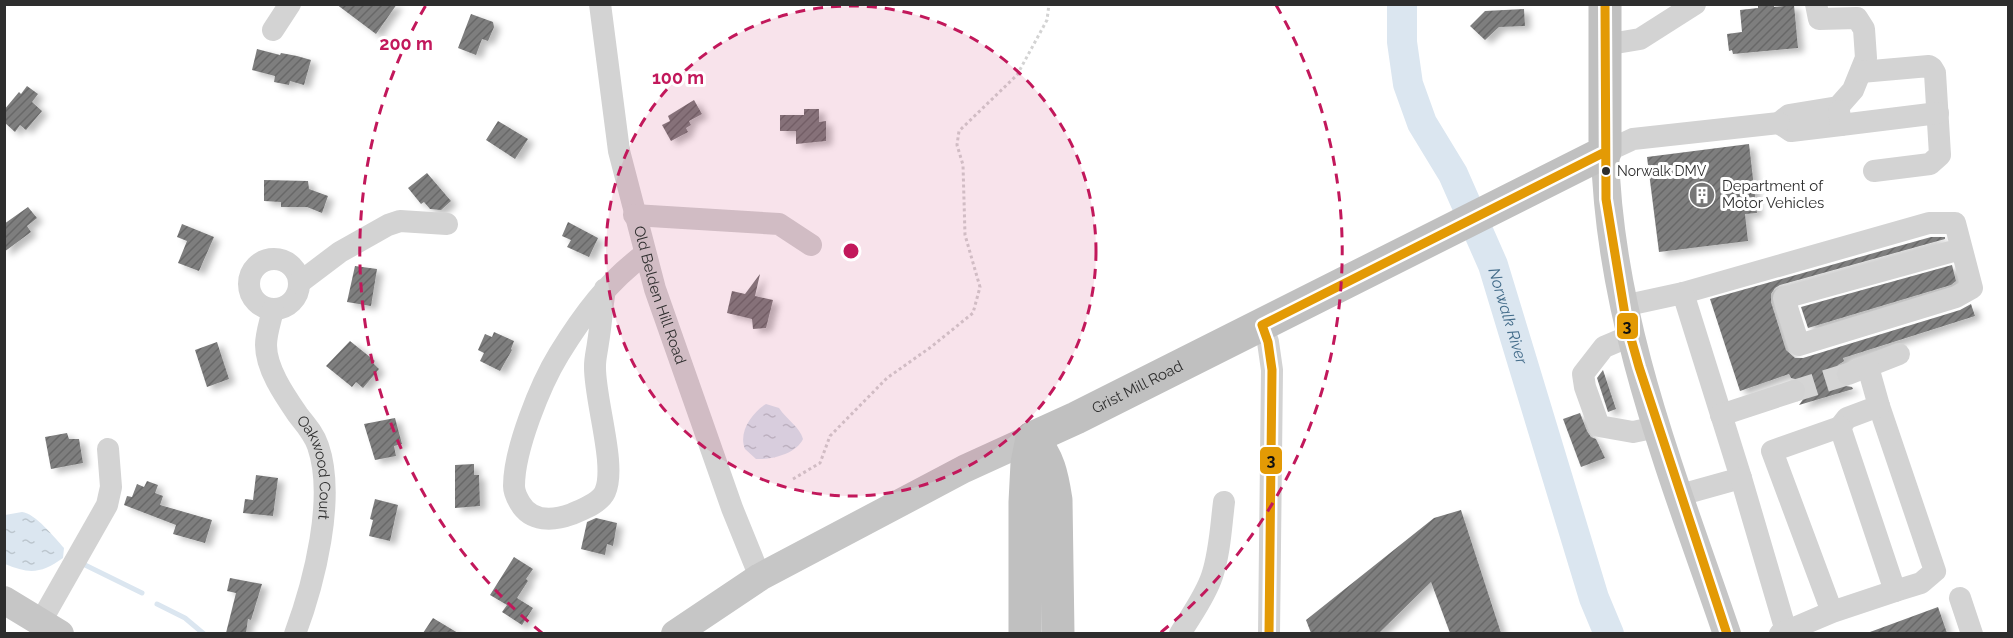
<svg xmlns="http://www.w3.org/2000/svg" width="2013" height="638" viewBox="0 0 2013 638" font-family="Raleway,sans-serif">
<defs>
<pattern id="water-ripples" width="26" height="14" patternUnits="userSpaceOnUse" patternTransform="scale(1.5)"><rect width="26" height="14" fill="#dbe6f0"/><path d="M2 4q2-2 4 0t4 0M15 11q2-2 4 0t4 0" fill="none" stroke="#bcc6ce"/></pattern>
<pattern id="building-hatch" width="6" height="6" patternUnits="userSpaceOnUse" patternTransform="scale(1.5)"><rect width="6" height="6" fill="#7e7e7e"/><path d="M-1 1l2-2M0 6l6-6M5 7l2-2" fill="none" stroke="#686868"/></pattern>
<filter id="shadow"><feDropShadow dx="6" dy="4" stdDeviation="3" flood-color="#0004"/></filter>
</defs>
<rect width="100%" height="100%" fill="#fff"/>
<path fill="url(#water-ripples)" d="M766,404L779,408C786,419 800,427 803,439C796,454 771,460 756,459L745,449C738,432 752,413 766,404Z
M22,512C35,513 55,538 64,548L63,558C41,574 29,574 5,564V515Z"/>
<g fill="none" stroke-linecap="round" stroke-linejoin="round">
<path stroke="#dbe6f0" stroke-width="5" d="M81,563L142,593
M157,604L185,618L204,634"/>
<path stroke="#dbe6f0" stroke-width="30" id="s1" d="M1402,4V42L1408,84L1422,123L1453,174L1493,265L1594,598L1609,634"/>
</g>
<path fill="url(#building-hatch)" filter="url(#shadow)" d="M336,4H397L376,34Z
M1758,4H1774V7L1794,5L1798,48L1733,54L1732,50L1729,51L1727,34L1742,32L1740,10L1758,8Z
M1524,9L1525,26L1499,27L1485,40L1470,26L1485,11Z
M471,14L493,22L494,27L488,41L482,39L476,55L458,48Z
M257,49L280,55L281,53L297,56L311,60L304,85L290,81L289,85L274,82L275,76L252,70Z
M27,86L38,94L32,102L42,111L26,130L20,125L15,132L4,122V110L19,92L21,94Z
M694,100L702,114L689,121L691,125L686,128L688,132L671,141L662,125L670,121L668,116Z
M804,109H819V122L826,121V141L796,144V131H780V115H804Z
M498,121L528,139L515,159L486,140Z
M1749,144L1757,213L1745,214L1748,241L1659,252L1647,157Z
M427,173L451,201L441,210L430,209L424,202L421,204L408,188Z
M264,180L308,181L309,189L328,196L322,213L307,207H281V202L264,201Z
M28,207L37,218L27,226L31,232L4,252V224Z
M568,222L598,238L589,257L567,247L571,240L562,236Z
M182,224L214,237L199,271L178,263L187,241L177,237Z
M1931,237H1945V239L1780,285L1775,288L1771,294V302L1786,350L1795,358H1803L1960,310L1971,304L1975,316L1843,358L1844,361L1838,365L1835,371V378L1840,385L1852,387L1853,389L1799,405L1807,394V387L1803,381L1791,378L1789,374L1740,391L1710,299Z
M1952,265L1956,281L1951,285L1808,328L1801,307Z
M355,266L377,269L371,306L347,302Z
M760,274L755,296L773,300L766,328L753,329L752,319L727,313L732,291L745,294Z
M494,332L514,341L511,349L512,350L500,371L480,361L484,353L478,350L485,334L492,337Z
M350,341L375,361L373,363L379,369L363,388L356,382L352,387L326,366Z
M217,342L229,379L207,387L195,350Z
M1603,370L1616,409L1608,412L1597,378Z
M1580,413L1587,431L1591,437L1596,439L1605,458L1581,467L1563,419Z
M395,418L402,444L394,446L396,456L375,460L364,424Z
M67,433L69,439H79L83,463L51,469L45,437Z
M474,464V475H479L480,506L455,508V465Z
M256,475L278,478L273,516L243,513L245,499L253,500Z
M147,481L158,485L155,493L163,496L160,505L212,520L205,543L173,534L176,525L124,505L127,496L132,497L137,484L144,487Z
M375,499L398,505L390,541L369,536L373,520L370,519Z
M1461,510L1501,633H1450L1431,582L1379,633H1311L1306,620L1434,518Z
M596,518L617,523L613,546L607,544L605,555L581,549L587,522Z
M514,557L533,569L526,579L528,581L517,598L533,608L522,625L502,612L507,605L490,595Z
M230,578L262,584L251,620L248,619L246,633H226L236,593L227,591Z
M1938,607L1947,633H1871L1870,632Z
M433,618L458,633H423Z"/>
<g fill="none" stroke-linecap="round" stroke-linejoin="round">
<path stroke="#d5d5d5" stroke-width="22" stroke-dasharray="22 11" stroke-linecap="butt" d="M1794,391L1848,374"/>
<path stroke="#d3d3d3" stroke-width="3" stroke-dasharray="3 3" stroke-linecap="butt" d="M793,479L820,463L830,436L887,378L931,347L973,313L980,287L965,235L963,165L957,145L959,131L1017,75L1047,20L1049,4"/>
<g stroke="#d3d3d3" stroke-width="22">
<path id="s2" d="M600,4L619,151L655,289L732,508L760,577"/>
<path d="M1816,4L1819,19L1857,18L1864,29L1866,58L1853,90L1838,107L1789,115L1779,123L1791,131L1841,125"/>
<path d="M273,30L290,4"/>
<path d="M1604,45L1640,39L1695,4"/>
<path d="M1861,72L1929,66L1932,68L1935,73L1940,155L1930,164L1874,171"/>
<path d="M1839,111L1841,125L1938,113"/>
<path d="M1605,152L1633,139L1779,123"/>
<path d="M634,215L779,224L811,245"/>
<circle cx="274" cy="284" r="25"/>
<path d="M299,283L340,252L388,225L400,221L447,224"/>
<path d="M605,289C602,307 601,325 598,343C597,351 595,358 595,366C594,398 617,466 605,492C600,503 583,509 572,514C553,521 531,522 520,503C517,498 514,492 514,486C514,450 540,385 559,354C583,315 608,281 645,254"/>
<path d="M1683,293L1929,223H1955L1972,288L1956,297L1799,345L1784,298L1961,249"/>
<path d="M1623,306L1683,293L1741,478L1680,495"/>
<path id="s3" d="M273,309C271,320 266,333 266,345C266,369 285,396 298,415C306,425 314,434 318,446C336,498 314,583 295,634"/>
<path d="M1262,325L1268,342L1272,370L1269,634"/>
<path d="M1630,336L1604,347L1583,374L1585,387L1599,426L1633,432L1657,427"/>
<path d="M1848,374L1899,354"/>
<path d="M1879,406L1935,571L1921,583L1895,591"/>
<path d="M1721,415L1794,391"/>
<path d="M1840,427L1847,418L1879,406L1868,367"/>
<path d="M1741,478L1786,631"/>
<path d="M1960,598L1972,634"/>
<path d="M40,623L107,505L111,487L108,449"/>
<path d="M1180,634C1191,615 1205,597 1212,576C1220,552 1221,526 1224,502"/>
<path d="M1780,634L1832,612L1895,591L1840,427L1772,451L1832,612"/>
</g>
<path stroke="#c6c6c6" stroke-width="28" d="M1605,152C1609,320 1673,476 1727,634
M4,600L60,634
M675,634L760,577L964,469L1032,438"/>
<g stroke="#c0c0c0" stroke-width="33">
<path id="s4" d="M1032,438L1076,418L1605,152V4"/>
<path d="M1032,438C1049,459 1052,474 1056,500L1058,634"/>
<path d="M1025,634V502L1027,463L1032,438"/>
</g>
<defs>
<path id="bus-1" d="M1605,4L1606,199L1626,321L1639,367L1727,634
M1269,634L1272,370L1268,342L1262,325L1605,152"/>
</defs>
<use href="#bus-1" stroke="#fff" stroke-width="14"/>
<use href="#bus-1" stroke="#e39a05" stroke-width="9"/>
</g>
<circle cx="851" cy="251" r="245" fill="#c2185b" fill-opacity=".12"/>
<g fill="none" stroke="#c2185b" stroke-width="3" stroke-dasharray="10 8">
<circle cx="851" cy="251" r="245"/>
<path d="M542 633A491 491 0 0 1 426 5M1276 5A491 491 0 0 1 1160 633"/>
</g>
<defs>
<symbol id="building-disc" viewBox="-11 -11 22 22"><circle r="9.5" fill="#777" stroke="#fff"/><path d="M-4-6H4V6H1V3H-1V6H-4ZM-2.5-4.3h1.7v1.8h-1.7ZM.8-4.3h1.7v1.8H.8ZM-2.5-1h1.7V.8h-1.7ZM.8-1h1.7V.8H.8Z" fill="#fff"/></symbol>
</defs>
<g fill-rule="evenodd">
<use href="#building-disc" x="1687" y="180" width="30" height="30"/>
</g>
<circle fill="#2e2e2e" stroke="#fff" stroke-width="2" cx="1606" cy="171" r="5"/>
<g text-anchor="middle" dominant-baseline="central" stroke-width="6" stroke-linejoin="round" paint-order="stroke">
<g font-size="14" fill="#2e2e2e" stroke="#fff" text-anchor="start">
<text x="1617" y="171">Norwalk DMV</text>
</g>
<g font-size="15" fill="#2e2e2e" stroke="#fff" text-anchor="start">
<text x="1722" y="186">Department of<tspan x="1722" dy="17">Motor Vehicles</tspan></text>
</g>
<g font-size="15" fill="#2e2e2e" stroke="#fff">
<text stroke="none"><textPath href="#s2" startOffset="298">Old Belden Hill Road</textPath></text>
<text stroke="none"><textPath href="#s4" startOffset="117">Grist Mill Road</textPath></text>
<text stroke="none"><textPath href="#s3" startOffset="172">Oakwood Court</textPath></text>
</g>
<g font-size="16" font-style="italic" fill="#436c8a" stroke="#fff">
<text stroke="none"><textPath href="#s1" startOffset="334">Norwalk River</textPath></text>
</g>
</g>
<circle cx="851" cy="251" r="9" fill="#c2185b" stroke="#fff" stroke-width="3"/>
<g font-size="18" text-anchor="middle" font-weight="bold" fill="#c2185b" stroke="#fff" stroke-width="6" stroke-linejoin="round" paint-order="stroke">
<text x="406" y="50">200 m</text>
<text x="678" y="84">100 m</text>
</g>
<g stroke="#fff" stroke-width="2">
<rect x="1616" y="312" width="23" height="28" rx="6" fill="#e39a05"/>
<rect x="1259" y="446" width="24" height="29" rx="6" fill="#e39a05"/>
</g>
<g font-size="16" text-anchor="middle" font-weight="bold" fill="#111">
<text x="1627" y="332">3</text>
<text x="1271" y="466">3</text>
</g>
<rect width="2013" height="638" fill="none" stroke="#2e2e2e" stroke-width="12"/>
</svg>
